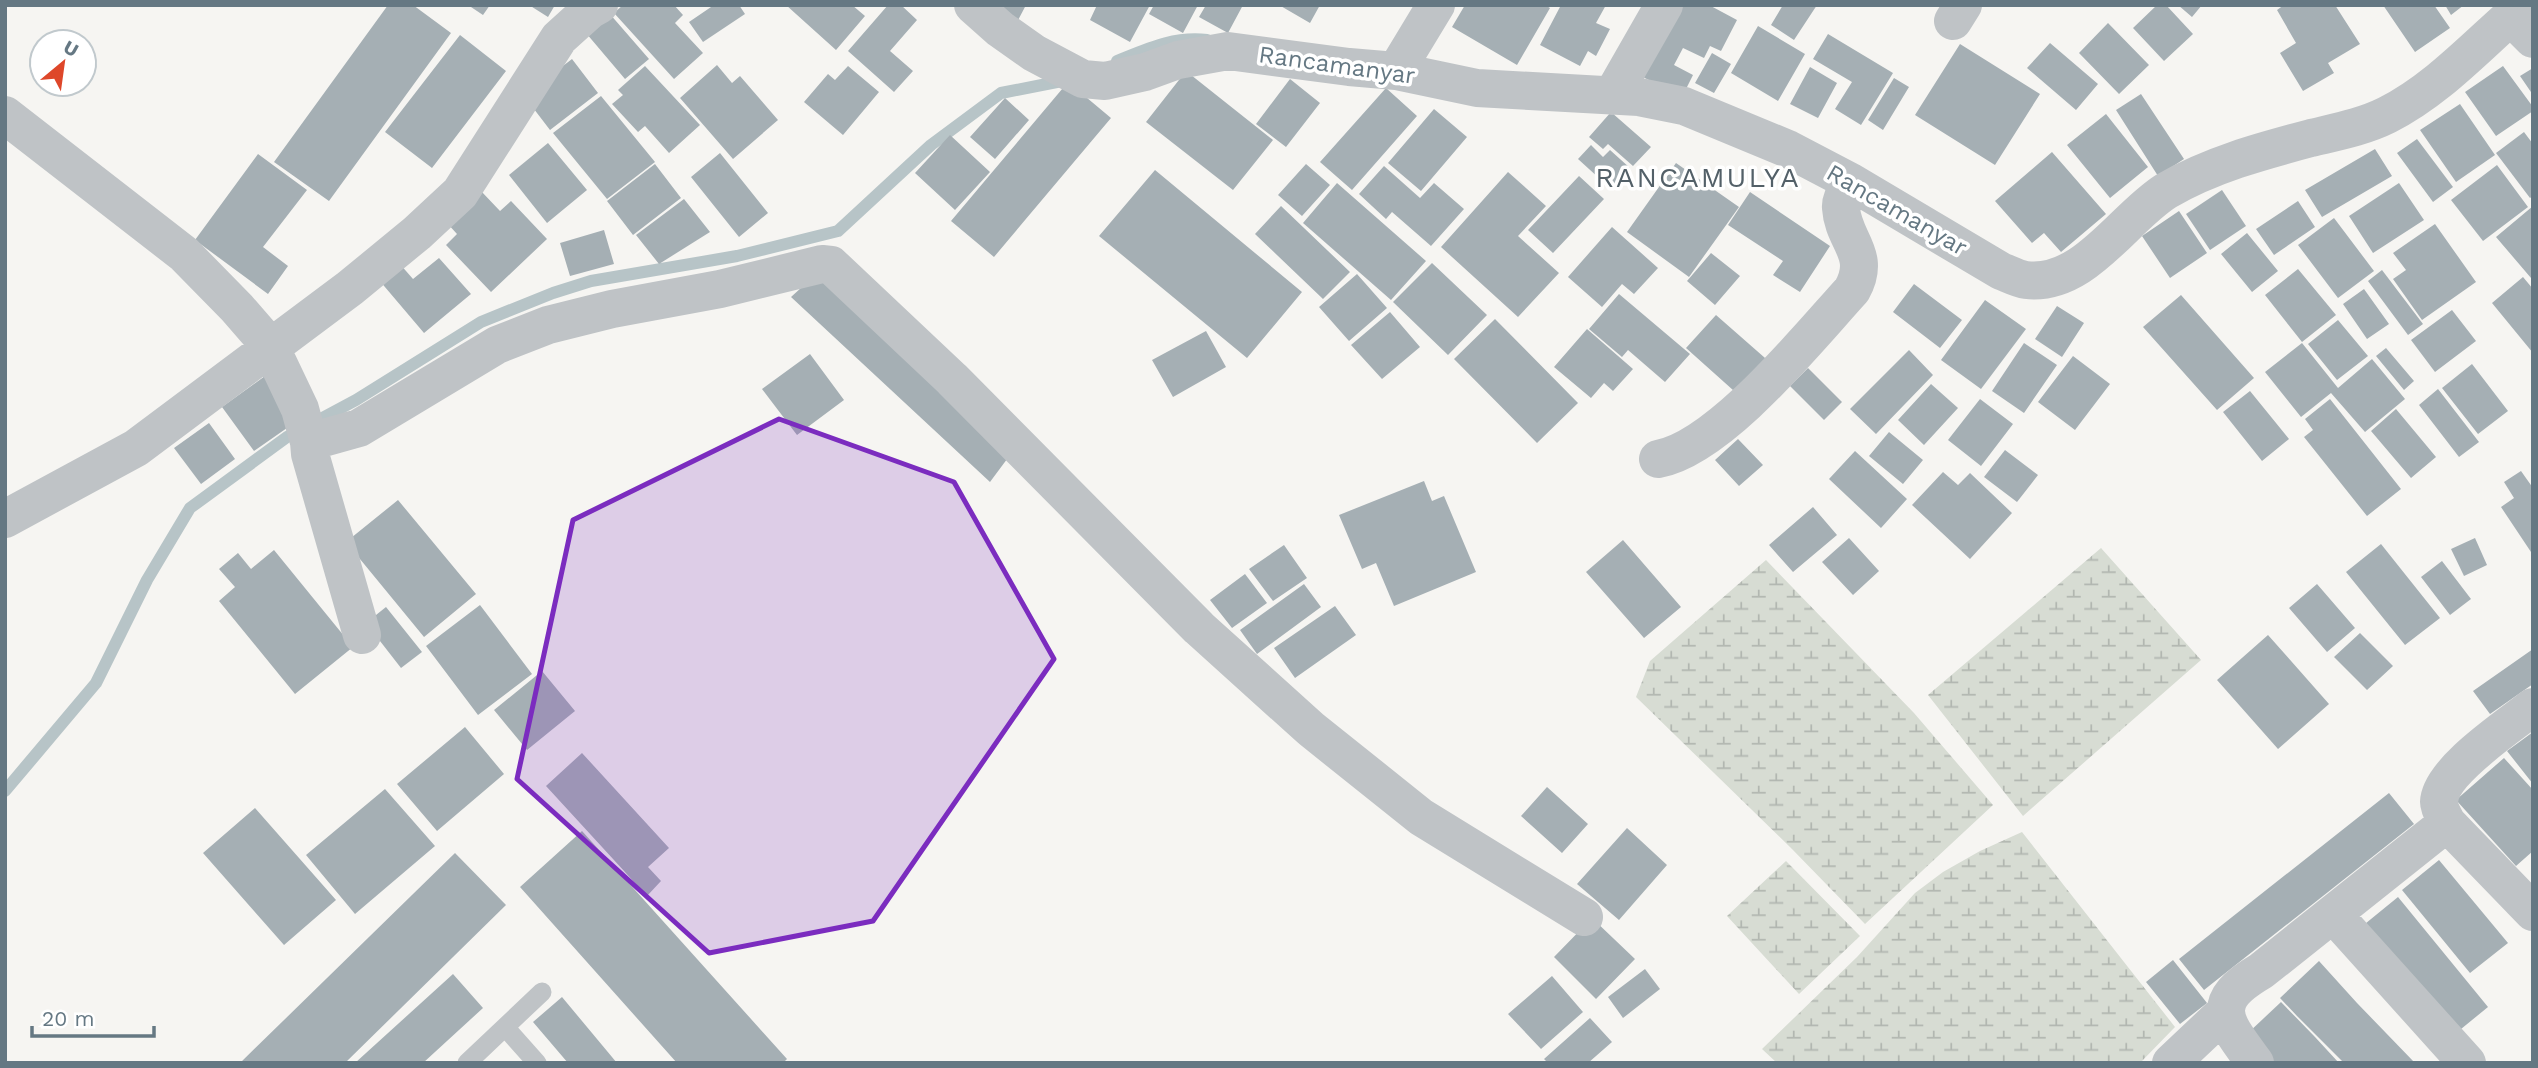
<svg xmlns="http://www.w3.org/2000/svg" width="2538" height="1068" viewBox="0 0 2538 1068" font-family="'Work Sans',sans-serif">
<defs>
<pattern id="wetland-marsh" width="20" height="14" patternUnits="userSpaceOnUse" patternTransform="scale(1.75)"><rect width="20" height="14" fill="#d7dcd3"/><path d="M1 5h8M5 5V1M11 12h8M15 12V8" fill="none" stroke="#b2b7b1"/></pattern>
</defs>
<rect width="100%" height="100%" fill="#f6f5f2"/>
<path fill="url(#wetland-marsh)" d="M2101,548L2201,660L2023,816L1928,695Z
M1766,560L1914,713L1993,805L1865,924L1792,849L1636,697L1650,661Z
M2022,832L2175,1027L2140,1063H1777L1762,1049L1857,957L1915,893L1943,872L1980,851Z
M1786,861L1860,936L1799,994L1727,916Z"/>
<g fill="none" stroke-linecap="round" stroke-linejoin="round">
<path stroke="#b7c4c7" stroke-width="12" d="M1117,61C1147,49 1174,36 1207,40
M5,791L96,683L147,580L190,508L287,437L356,400L481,322L553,293L591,281L737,256L838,231L931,145L1001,93L1067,80"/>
</g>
<path fill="#a5afb4" d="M388,5H413L451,33L329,201L274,162Z
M468,5H490L483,15Z
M529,5H555L548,17Z
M623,5H674L683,15L675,23L703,53L674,79L614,13Z
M714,5H739L745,14L703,42L689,22Z
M786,5H852L865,16L836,50Z
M888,5H901L917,20L890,51L913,71L894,92L848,51Z
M974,5H1026L1015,26Z
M1097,5H1150L1130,42L1090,20Z
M1154,5H1198L1183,33L1149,14Z
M1206,5H1243L1228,33L1199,17Z
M1279,5H1320L1310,23Z
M1465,5H1545L1550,8L1517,65L1452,27Z
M1561,5H1606L1596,23L1610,29L1596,56L1588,51L1580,66L1540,45Z
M1671,5H1709L1737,20L1721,51L1710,46L1704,58L1683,48L1674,65L1693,75L1682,97L1637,74Z
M1783,5H1817L1794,40L1771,25Z
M2157,5H2166L2193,34L2164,61L2133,28Z
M2178,5H2202L2192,17Z
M2284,5H2335L2360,44L2328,63L2334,73L2303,91L2280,53L2296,43L2277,10Z
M2383,5H2434L2450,28L2415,52Z
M2445,5H2464L2451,15Z
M609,13L649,59L625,79L586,33Z
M2108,23L2149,65L2119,94L2079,53Z
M1758,26L1805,54L1778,101L1731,73Z
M1828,34L1893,73L1861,125L1835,109L1852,82L1813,59Z
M460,35L506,71L432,168L385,132Z
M2050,43L2098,84L2076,110L2027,68Z
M1960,44L2040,94L1995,165L1915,115Z
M1712,53L1731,64L1714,93L1695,83Z
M572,59L598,93L550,130L524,96Z
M717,65L732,83L740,76L778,120L733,159L680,98Z
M645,66L700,125L669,153L645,126L638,132L612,104L623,95L618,90Z
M848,66L879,92L843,135L804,102L828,74L835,80Z
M2503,66L2533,107V111L2496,136L2465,92Z
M1810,67L1837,83L1818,118L1790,104Z
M2533,68V95L2520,76Z
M1186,71L1273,140L1233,190L1146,122Z
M1894,78L1909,87L1883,130L1868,120Z
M1290,79L1320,103L1286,147L1256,124Z
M1068,82L1111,118L994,257L951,221Z
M1386,88L1417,116L1352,190L1320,162Z
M2141,94L2184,159L2158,176L2116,110Z
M601,96L655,162L607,199L553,133Z
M1005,98L1029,120L995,159L970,137Z
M2460,104L2495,155L2456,182L2420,130Z
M1434,109L1467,137L1421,191L1388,163Z
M1611,112L1651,147L1633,166L1608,144L1603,149L1589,137Z
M2106,114L2148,167L2110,198L2067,145Z
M2524,132L2533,144V196L2530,198L2496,153Z
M950,135L990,172L955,210L915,173Z
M2417,139L2453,187L2433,202L2397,153Z
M548,143L587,190L547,223L509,175Z
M1591,145L1603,157L1610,150L1630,168L1611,189L1578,159Z
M2375,149L2392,176L2322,217L2305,190Z
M2052,152L2106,214L2061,252L2044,233L2032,243L1995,201Z
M720,153L768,213L739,237L691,177Z
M258,154L307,190L263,247L288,266L268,294L195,240Z
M1676,163L1739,207L1689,277L1627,232Z
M655,164L681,198L633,235L607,201Z
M1306,164L1330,185L1302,216L1278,195Z
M2497,165L2528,207L2483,241L2451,200Z
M1384,166L1420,198L1434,183L1464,209L1431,246L1392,212L1386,219L1359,194Z
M1155,170L1302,292L1247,358L1099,236Z
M1508,172L1546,206L1518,236L1559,273L1518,317L1441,247Z
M1579,176L1604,199L1553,253L1528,230Z
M1337,183L1426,261L1391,300L1303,223Z
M2399,183L2424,220L2373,253L2349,216Z
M2222,190L2246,226L2210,250L2186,214Z
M481,191L500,211L511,201L547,239L491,292L446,245L457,234L447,223Z
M1750,192L1830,246L1800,292L1773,275L1783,261L1728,225Z
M684,199L710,232L659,264L636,235Z
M2298,201L2315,227L2274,255L2256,229Z
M1281,206L1350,272L1323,299L1255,234Z
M2533,206V276L2531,278L2496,237Z
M2179,211L2207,253L2170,278L2142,236Z
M2334,218L2374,271L2338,298L2298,245Z
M2435,224L2476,282L2422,320L2393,279L2406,270L2393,253Z
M1612,227L1658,268L1634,294L1622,284L1602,307L1568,277Z
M604,230L614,264L570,276L560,243Z
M2247,233L2278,271L2252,292L2221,254Z
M1711,253L1740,276L1715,305L1687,281Z
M439,258L471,294L424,333L379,280L399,263L413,279Z
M1432,263L1487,315L1448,355L1393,302Z
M824,267L1016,447L990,482L791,297Z
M2298,269L2336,315L2302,342L2265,295Z
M2382,270L2423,324L2408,335L2368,281Z
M1357,274L1387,308L1349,341L1319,307Z
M2523,277L2533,289V353L2492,303Z
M1914,284L1962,320L1940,348L1893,312Z
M2364,289L2389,324L2367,339L2343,304Z
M1619,294L1690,354L1665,382L1628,350L1622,357L1589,329Z
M2181,295L2254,378L2217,410L2143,327Z
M1985,300L2026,329L1981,389L1941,360Z
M2057,306L2084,323L2062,357L2035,339Z
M2452,310L2476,341L2435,372L2411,340Z
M1390,312L1420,347L1382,379L1351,345Z
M1716,315L1773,365L1743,399L1686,348Z
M1495,319L1578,403L1537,443L1454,359Z
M2338,320L2368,356L2337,380L2308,344Z
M1587,329L1633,369L1613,391L1604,383L1591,398L1554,367Z
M1206,331L1226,367L1173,397L1152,360Z
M2024,343L2057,365L2024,413L1992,391Z
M2302,343L2338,388L2372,359L2405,399L2365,432L2331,393L2301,417L2265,372Z
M2386,348L2414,381L2404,390L2376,356Z
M1909,350L1933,375L1876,434L1850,409Z
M810,354L844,400L797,435L762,389Z
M2073,356L2110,384L2075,430L2038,402Z
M2472,364L2508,411L2478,434L2442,388Z
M1808,368L1842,402L1824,420L1790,386Z
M265,376L297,421L254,451L222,407Z
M1931,384L1958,408L1924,445L1898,420Z
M2438,389L2479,442L2459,457L2419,405Z
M2250,391L2289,439L2262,461L2223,412Z
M1980,399L2013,424L1981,466L1948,440Z
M2330,399L2401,489L2367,516L2304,437L2313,430L2305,419Z
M2396,409L2436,457L2411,478L2371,431Z
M209,423L235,459L201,484L174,448Z
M1889,432L1923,460L1903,484L1869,456Z
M1738,439L1763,465L1739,486L1715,460Z
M2005,450L2038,475L2017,502L1984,477Z
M1855,451L1907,499L1881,528L1829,479Z
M2521,471L2533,488L2531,552L2501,507L2514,498L2504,482Z
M1943,472L1958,485L1970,473L2012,513L1970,559L1912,505Z
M1424,481L1432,501L1444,496L1476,572L1394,606L1376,563L1362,569L1339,515Z
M398,500L476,594L424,637L346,542Z
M1813,507L1837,535L1793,572L1769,545Z
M1849,538L1879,571L1853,595L1822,562Z
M2475,538L2487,565L2464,576L2451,549Z
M1623,540L1681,607L1644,638L1586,572Z
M2381,544L2440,618L2405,645L2346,572Z
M1284,545L1307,578L1273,601L1249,569Z
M274,550L353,647L295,694L219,601L235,587L219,569L238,553L251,569Z
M2442,561L2471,599L2450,615L2421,577Z
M1245,574L1267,603L1232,628L1210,600Z
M1304,584L1321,607L1257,654L1240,630Z
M2317,584L2355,628L2327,652L2289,608Z
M480,605L532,674L478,715L426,646Z
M1335,606L1356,635L1295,678L1274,648Z
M386,607L422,652L401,668L366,623Z
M2360,633L2393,666L2367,690L2334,657Z
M2268,635L2329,704L2278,749L2217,680Z
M2533,649V684L2490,714L2473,691Z
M542,671L575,711L527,750L494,710Z
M465,727L504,774L437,831L397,784Z
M2533,732V784L2507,751Z
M582,753L669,848L648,867L661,881L647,896L546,786Z
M2504,758L2533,790V851L2516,866L2456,800Z
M1547,787L1588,824L1562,853L1521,816Z
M385,789L435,846L355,914L306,855Z
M2389,793L2414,824L2204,990L2179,959Z
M255,808L336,900L284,945L203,853Z
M1627,828L1667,865L1619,920L1577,884Z
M582,831L787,1059L783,1063H677L520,887Z
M455,853L506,905L345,1063H240Z
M2439,860L2508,943L2470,973L2402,890Z
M2398,897L2488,1007L2450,1038L2360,928Z
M1592,918L1635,959L1596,999L1554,957Z
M2173,960L2207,1003L2180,1024L2146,982Z
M2319,961L2357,1003L2415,1063H2344L2297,1016L2280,998Z
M1645,969L1660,989L1623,1018L1608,997Z
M453,974L483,1008L423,1063H355Z
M1552,976L1583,1012L1541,1049L1508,1014Z
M562,997L617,1063H568L533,1022Z
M2281,1002L2315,1037L2339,1063H2274L2261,1049L2247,1034Z
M1590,1018L1612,1042L1588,1063H1548L1544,1059Z"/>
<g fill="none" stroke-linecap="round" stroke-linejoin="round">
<path stroke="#bfc3c6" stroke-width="19" d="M505,1027L537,1063
M467,1063L542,992"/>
<path stroke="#bfc3c6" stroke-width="38" d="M973,5L1000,29L1034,53L1083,79L1105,81L1145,72L1178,60L1228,51L1349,67L1396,71L1477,88L1639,97L1684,106L1788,149L1851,182L2001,271C2009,274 2018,279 2026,280C2084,287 2123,218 2166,191C2210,165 2262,151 2311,138C2336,132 2363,127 2387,115C2439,89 2480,42 2524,5
M2510,16L2533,39
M1953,21L1963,5
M1396,71L1436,5
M1612,96L1664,5
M5,115L184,254L237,308L270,346L300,409L309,442L310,454L362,635
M309,442L359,428L497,345L548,325L612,309L720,289L822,264L831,265L952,379L1199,628L1311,729L1421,817L1584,917
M1658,459C1720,448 1809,337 1852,290C1872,254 1843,241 1841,208C1840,199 1847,190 1851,182
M5,519L136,448L350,288L417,233L460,193L559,38L590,10L599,5
M2447,823L2533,912
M2333,914L2467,1063
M2171,1063L2224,1013
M2255,1063C2224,1021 2207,1003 2261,971L2447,823C2444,817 2439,808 2439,802C2440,771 2509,726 2533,707"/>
</g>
<path fill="#7b2cbf" fill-opacity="0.2" stroke="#7b2cbf" stroke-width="5" stroke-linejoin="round" d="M779,419L954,482L1054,659L873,921L709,953L517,779L573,520Z"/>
<g text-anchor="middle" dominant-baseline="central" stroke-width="7" stroke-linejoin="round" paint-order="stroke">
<g font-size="24" fill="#657883" stroke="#fff">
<text transform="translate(1337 65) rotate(8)">Rancamanyar</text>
<text transform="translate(1897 210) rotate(30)">Rancamanyar</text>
</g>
<g font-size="28" letter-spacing="2" fill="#536068" stroke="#fff">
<text x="1698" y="177">RANCAMULYA</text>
</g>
</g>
<rect width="2538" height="1068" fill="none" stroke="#657883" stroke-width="14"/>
<g transform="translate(63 63) rotate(29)"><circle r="33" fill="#ffffff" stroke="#c1c9cd" stroke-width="2"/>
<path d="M0-5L12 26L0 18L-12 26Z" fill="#de472a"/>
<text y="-10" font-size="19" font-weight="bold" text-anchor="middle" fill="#657883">U</text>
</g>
<path d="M32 1026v10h122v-10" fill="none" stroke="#657883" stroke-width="3.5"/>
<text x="42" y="1026" font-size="21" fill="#657883" stroke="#ffffff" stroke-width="5" paint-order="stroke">20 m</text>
</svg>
